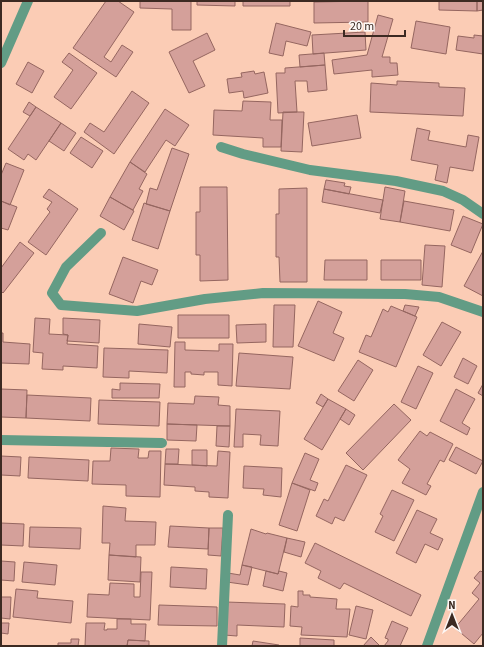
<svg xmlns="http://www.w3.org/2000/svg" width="484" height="647" viewBox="0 0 484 647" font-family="'Source Sans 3',sans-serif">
<rect width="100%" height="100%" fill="#fbccb5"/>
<path fill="#d4a09a" stroke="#956660" d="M106,1H118L134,12L104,57L111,62L122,45L133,52L116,77L73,48Z
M140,1H191V30H172V9L140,8Z
M197,1H235V6L197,5Z
M243,1H290V6H243Z
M368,1V22L314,23V2Z
M439,1H477V11L439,10Z
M477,1H483V10L477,11Z
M378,15L393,19L382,57H390V63H397L398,75L372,77V70L334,74L332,60L367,55Z
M416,21L450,27L446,54L411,48Z
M276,23L311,32L307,46L286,41L283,56L269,53Z
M365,32L366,50L313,54L312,35Z
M207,33L215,50L193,61L205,86L189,93L169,52Z
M474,35L483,36V54L456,50L458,36L474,38Z
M69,53L97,73L71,109L54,97L73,70L62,62Z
M324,53L325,65L300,67L299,55Z
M28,62L44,71L32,93L16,84Z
M325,65L327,90L308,92L307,81H295L297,112L278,113L276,73H285V68Z
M254,71L255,74L264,72L268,93L244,98L243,91L229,93L227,79L242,77L241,73Z
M397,81L439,83V87L465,88L463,116L370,112L371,83L397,85Z
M132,91L149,103L114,154L84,132L90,123L104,132Z
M243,101L271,102L270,120H282L281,147H263V138L213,135L214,110L242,111Z
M29,102L36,107L30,116L23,112Z
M36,107L61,123L36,160L28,154L24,160L8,149Z
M165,109L189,125L175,146L166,140L145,172L130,162Z
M283,112H304L302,152L281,151Z
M357,115L361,138L312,146L308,123Z
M61,123L76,133L64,151L49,141Z
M417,128L430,131L428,140L466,147L468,135L479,137L473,171L450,167L447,183L435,180L438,165L411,160Z
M81,137L103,151L92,168L70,153Z
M172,148L189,154L170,211L146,204L150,188L157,190Z
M130,162L147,174L139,189L143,191L133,210L110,197Z
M6,163L24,170L10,205L1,201V175Z
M326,180L345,183L344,186L351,187L349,194L324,189Z
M200,187H227L228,280L200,281V255H196V212H200Z
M385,187L405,191L400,222L380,219Z
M307,188V282H280L279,257H276V214H279V189Z
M49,189L78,209L46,255L28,242L50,212L47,209L52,202L43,197Z
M324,189L383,200L380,213L322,202Z
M110,197L134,211L124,230L100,216Z
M1,201L17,207L8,230L1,228Z
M404,201L454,210L450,231L400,222Z
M144,203L170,211L158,249L132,240Z
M463,216L483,224L471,253L451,245Z
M20,242L34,253L3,293L1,291V268Z
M425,245L445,246L442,287L422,285Z
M483,251V296L464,286Z
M123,257L158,270L152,285L141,281L133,303L109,294Z
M325,260H367V280H324Z
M381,260H421V280H381Z
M318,301L342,312L333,333L344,338L334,361L298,346Z
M274,305H295L293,347H273Z
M405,305L419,307L415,316L403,311Z
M391,306L417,317L396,367L359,352L366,335L371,337L383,309L388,312Z
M178,315H229V338H178Z
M35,318L50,319L49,334L68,335L67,344L98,346L97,368L63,366V370L42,369L43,353L33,352Z
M63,318L100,320L99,343L67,341L68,335L63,334Z
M442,322L461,332L441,366L423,355Z
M139,324L172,327L170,347L138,344Z
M266,324V342L237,343L236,325Z
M1,333H3V342L30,344L29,364L1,363Z
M175,342H185V350L219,351V344H233L232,386L218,385V372H204V375L191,374V372H185V387H174Z
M104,348L168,350L167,373L129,371V378L103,377Z
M239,353L293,357L290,389L236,386Z
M463,358L477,366L468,384L454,377Z
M358,360L373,370L354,401L338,391Z
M418,366L433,373L416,409L401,402Z
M120,383L160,384L159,398H112V389L120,390Z
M483,384V396L478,393Z
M1,389L27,390L26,418L1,417Z
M456,389L475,399L462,423L470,428L467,435L440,421Z
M321,394L328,399L323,407L316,403Z
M27,395L91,398L90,421L26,418Z
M195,396L219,397L218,405L230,406V426L167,424L168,403L194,404Z
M328,399L346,409L322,450L304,439Z
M99,400L160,402L159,426L98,424Z
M394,404L411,420L363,470L346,453Z
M236,409L280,411L278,446L260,445L261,435L243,434V447H234Z
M346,409L355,415L349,425L340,419Z
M167,424L197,425L196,441L167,440Z
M217,426H230L229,447L216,446Z
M420,431L427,436L430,432L453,444L444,462L440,460L427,484L431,486L426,495L402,483L410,469L398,460Z
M456,447L483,461L476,474L449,460Z
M111,448L139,449L138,458H148L149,451H161L160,497L126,496V485L92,484L93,461H110Z
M166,449H179L178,464H165Z
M192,450H207V466L192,465Z
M218,451L230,452L228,498L209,497V492L195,491V487L164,485L165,464L217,466Z
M305,453L319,459L310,480L318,483L315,491L292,483Z
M1,456L21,457L20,476L1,475Z
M29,457L89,460L88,481L28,478Z
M346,465L367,475L344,521L335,517L332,524L316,516L324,499L328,501Z
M244,466L282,468L281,497L263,495L264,489L243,488Z
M292,483L310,490L297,531L279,525Z
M392,490L414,500L394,541L375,532L383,516L380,514Z
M103,506L126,508L125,521L156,522L155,545H136V557L109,555L110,543H102Z
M417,510L437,519L430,533L443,539L438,550L425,544L416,563L396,553Z
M1,523L24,524L23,546L1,545Z
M170,526L209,528L208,549L168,547Z
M30,527L81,528L80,549L29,547Z
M209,528H223L221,556L208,555Z
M251,529L266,534L267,533L287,538L278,574L242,565Z
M287,538L305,542L301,557L284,552Z
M315,543L421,595L411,616L344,583L340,589L318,578L321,571L305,563Z
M109,555L141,557L140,582L108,580Z
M1,561L15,562L14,581L1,580Z
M24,562L57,565L55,585L22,582Z
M242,565L252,567L248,585L227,582L228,573L240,575Z
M171,567L207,569L206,589L170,587Z
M266,571L278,574L279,571L287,573L283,591L263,586Z
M480,571L483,572V633L474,644L455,628L479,599L472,593L480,583L474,578Z
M141,572H152L150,620L87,617L88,594L109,595L110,583L134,584V597H140Z
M16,589L38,591L37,598L73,601L71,623L13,617Z
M298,591H303V595H310V597L337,599L336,609H350L347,637L301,635L302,627L290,626L291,606L298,607Z
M1,597H11L10,619L1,618Z
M226,602L285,604L284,627L237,625V636L224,635Z
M159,605L217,607V626L158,625Z
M356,606L373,610L366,639L349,635Z
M117,619H131V624H146L145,641L128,640L127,646H85L86,623H105L104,630H107V629H117Z
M392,621L408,628L400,646H384L388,641V639L385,638Z
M1,623H9L8,634L1,633Z
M371,637L380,646H363Z
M300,638L334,640V646H300Z
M71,639H79L78,646H45H58V643H71Z
M128,640L149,641V646H127Z
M253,641L279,645V646H252Z"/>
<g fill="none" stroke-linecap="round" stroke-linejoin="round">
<path stroke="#629c85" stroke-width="10" d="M1,63L28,1
M221,147L243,154L310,170L396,181L443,191L463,200L483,214
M101,233L66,267L52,293L61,305L137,311L205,299L263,293L405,294L439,297L483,312
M1,440L162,443
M222,646L228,515
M427,646L483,492"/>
</g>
<rect width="484" height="647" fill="none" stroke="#3c2a22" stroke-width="4"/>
<g transform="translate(452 615)" stroke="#fcf7f5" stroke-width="3" paint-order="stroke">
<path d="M0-3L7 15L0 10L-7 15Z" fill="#3c2a22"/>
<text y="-6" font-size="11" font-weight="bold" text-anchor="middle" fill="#3c2a22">N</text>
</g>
<path d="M344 30v6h61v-6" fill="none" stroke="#3c2a22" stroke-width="2"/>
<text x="350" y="30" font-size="12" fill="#3c2a22" stroke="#fcf7f5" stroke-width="3" paint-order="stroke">20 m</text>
</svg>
